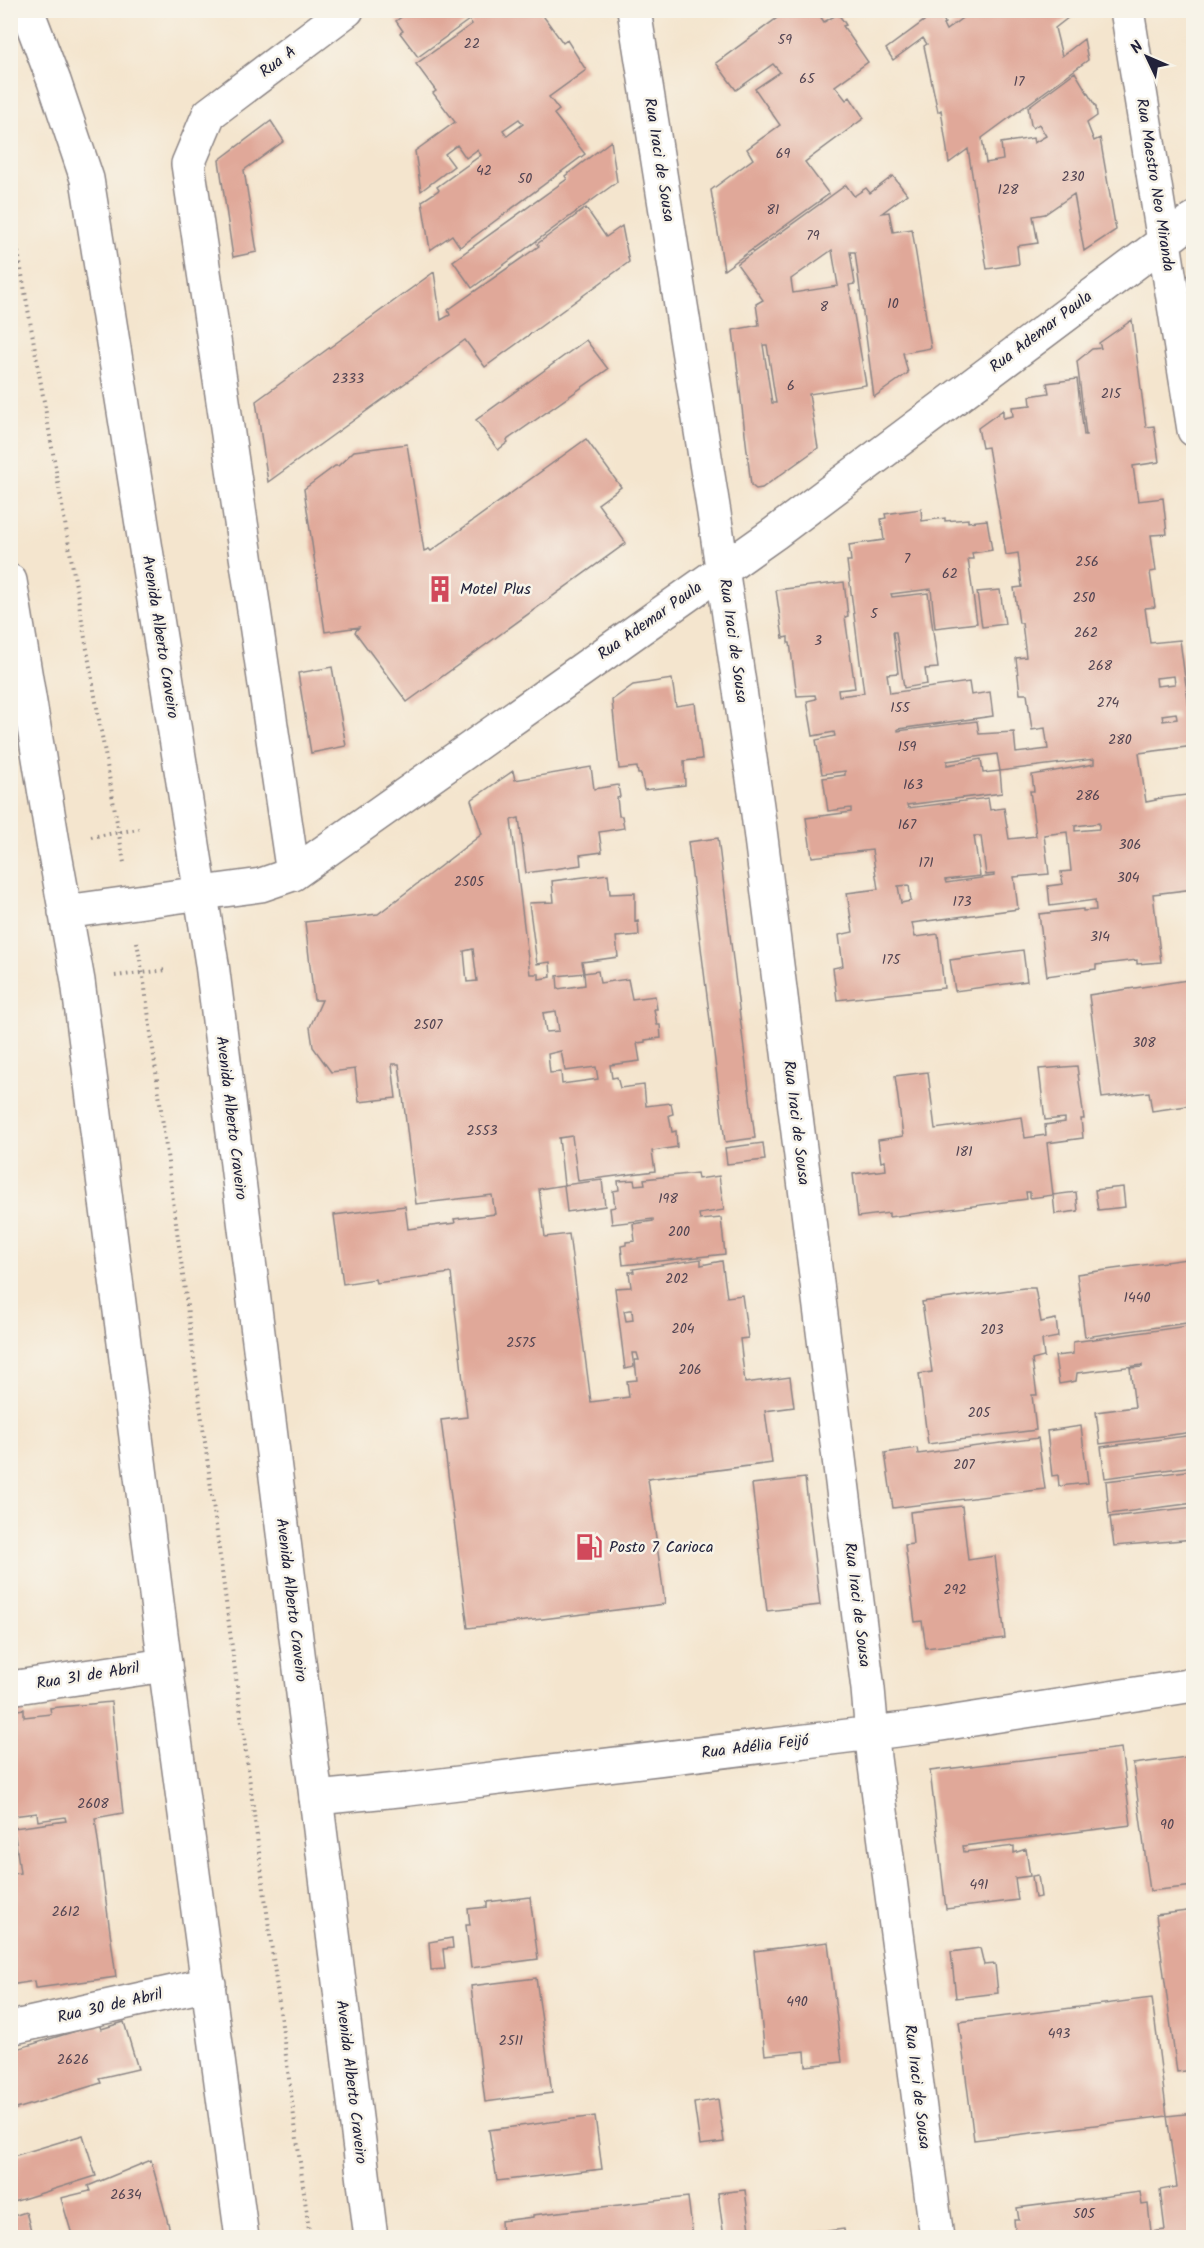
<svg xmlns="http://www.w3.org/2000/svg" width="1204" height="2248" viewBox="0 0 1204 2248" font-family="Kalam,sans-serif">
<rect width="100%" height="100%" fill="#f7f3e8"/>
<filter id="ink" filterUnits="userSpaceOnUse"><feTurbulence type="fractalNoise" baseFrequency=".0167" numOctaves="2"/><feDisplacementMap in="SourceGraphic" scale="12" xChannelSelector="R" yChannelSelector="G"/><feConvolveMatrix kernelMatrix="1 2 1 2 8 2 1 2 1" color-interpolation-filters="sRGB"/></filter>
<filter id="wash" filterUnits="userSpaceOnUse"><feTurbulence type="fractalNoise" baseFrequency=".008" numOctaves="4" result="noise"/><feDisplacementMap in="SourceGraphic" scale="24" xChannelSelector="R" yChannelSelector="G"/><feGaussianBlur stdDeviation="1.35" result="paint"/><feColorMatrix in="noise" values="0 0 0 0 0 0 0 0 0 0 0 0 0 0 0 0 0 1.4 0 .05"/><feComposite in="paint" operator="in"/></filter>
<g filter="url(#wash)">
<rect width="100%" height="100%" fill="#f4e5ce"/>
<g id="blocks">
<path fill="#e0a899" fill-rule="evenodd" d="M411,10H545L541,13L563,43L567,40L586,70L549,97L559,110L554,114L585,154L460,247L452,235L430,250L422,201L439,190L437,187L481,155L477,150L466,158L457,145L445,154L454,166L421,191L415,151L455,122L433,93L436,91L416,64L472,24L469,20L418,57L400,33L403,31L396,21ZM519,119L523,124L507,136L503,130Z
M788,10H816L824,22L838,14L844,22L846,25L843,26L868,62L835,86L846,100L850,97L864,118L805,162L829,194L724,270L711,190L753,159L747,149L780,125L755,89L780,72L773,64L736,90L716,63Z
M939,10L945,23L943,24L946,30L973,10H1078L1055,28L1062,56L1084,39L1088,60L982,138L986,163L1003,160L1001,143L1033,138L1034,143L1046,136L1039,124L1033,128L1031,125L1028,107L1075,72L1096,107L1097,116L1087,123L1094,141L1100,138L1116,230L1084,251L1074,194L1045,214L1033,216L1038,243L1017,246L1019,264L987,269L968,149L949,163L941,110L938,112L924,46L927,44L923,38L893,60L886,49Z
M271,121L284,141L244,170L257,252L233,257L219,160Z
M611,141L617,182L472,288L453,261L567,179L565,176Z
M893,176L907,194L882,213L889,212L893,232L912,229L931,348L903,353L908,373L874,397L855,252H850L855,284L849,285L866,385L809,394L818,448L762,488L756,489L751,485L733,330L759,325L756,304L763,300L737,264L846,185L854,196L866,188L870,193ZM832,250L838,286L793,293L791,279ZM763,345H767L776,403H772Z
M586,208L606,237L622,226L629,262L485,367L465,340L268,482L256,401L434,272L441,320L450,315L448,310L539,246L537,244Z
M1132,320L1146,427L1154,426L1159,462L1133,466L1138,501L1163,498L1167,534L1151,535L1156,571L1150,572L1155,607L1145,608L1150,643L1180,640L1194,746L1139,753L1146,802L1156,800L1155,799L1194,794V889L1153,894L1161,962L1137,964V960L1096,965V969L1047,976L1039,914L1083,909V911L1096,910L1095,900L1050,906L1048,886L1063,884L1061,872L1071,871L1067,832L1044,835L1049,874L1014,877L1018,909L912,923L915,937L938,934L944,988L837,1000L833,968L843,966L839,935L853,932L847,893L878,889L872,850L812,857L806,818L851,812V808L828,811L823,778L845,775V771L822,774L816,740L835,736L834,732L813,736L807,701L816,699L815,695L797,696L790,643H788V637L783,638L776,590L844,582L848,616L845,617L855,688L838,690L839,696L864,693L847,561H851L849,545L884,540L881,519L886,518L885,514L921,509L922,521L945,518V521L968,519V522L987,520L992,550L972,553L973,559H968L977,623L935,628L931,589L891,594L892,597L928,593L938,668L925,669L927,684L904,688L896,632H893L898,673L887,674L890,693L969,682L971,695L990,692L993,716L898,729V731L977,721L979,734L1014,732L1016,753L1048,749L1045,728L1032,730L1027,694H1020L1016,658L1026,657L1022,623H1019L1014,588L1022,587L1018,553L1006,555L988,447L982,448L978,428L1003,410V418L1013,416L1012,407L1031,405L1030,396L1049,393L1047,383L1077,379L1084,435H1086L1077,361L1092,349L1101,348L1099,343ZM1174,676L1175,684L1157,686L1156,678ZM1176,713L1177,719L1163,721L1162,715ZM997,754L1000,771L1094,759V764L1032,775L1034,791H1030L1036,836L1009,839L1004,808L990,810L988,798L908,808L907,805L1002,793L1000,771L983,773L981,759L947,765V761ZM1099,823V829L1075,831V826ZM974,836H981L986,875L994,874V876L946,883L945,880L980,876ZM909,885L911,901L901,903L898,886Z
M586,340L608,369L507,440L508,442L498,450L476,420Z
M586,439L621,487L598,504L626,543L407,702L355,632L359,627L325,632L304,489L335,466H338L354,451L407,444L424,551L429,549L431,551Z
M1000,590L1005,624L982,627L977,592Z
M332,667L346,746L311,753L298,673Z
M672,679L676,706L695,703L702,759L684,761L685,785L644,790L641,774H638L637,767L619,769L612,700L633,685Z
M591,767L594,789L618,785L620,797L617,798L619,816H622L624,828L599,832L602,852L580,855L581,865L526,873L519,818L511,820L530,974H539V979L551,977L550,962L537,964L529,903L554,902L552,881L608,874L610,894L635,893V922L638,921L639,935L616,937L618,957L582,962L584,973L598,971L600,983L628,979L632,999L655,996L657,1009H654L657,1025H660L661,1038L645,1040V1042L637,1043L640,1061L610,1065L612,1078L617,1077L620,1088L644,1085L646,1106L671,1103L673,1114L669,1115L672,1132L676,1131L677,1147L652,1151L655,1171L578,1181L572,1136L559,1138L564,1185L602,1180L605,1206L567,1212L564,1185L539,1189L545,1237L569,1234L591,1402L629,1397L627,1381L637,1380L635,1360H639L637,1353H632L634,1367L625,1369L615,1288L631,1287L629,1272H634L633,1269L701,1259V1265L722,1261L727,1297L742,1295L748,1338L740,1339L745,1383L790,1377L794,1407L765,1411L772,1463L648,1479L665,1604L468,1628L441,1420L467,1417L451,1273L376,1283L375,1279L343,1284L334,1215L405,1206L408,1229L455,1223L454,1219L495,1214L492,1195L416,1204L399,1064H392L396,1098L359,1102L355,1069L331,1072L313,1047L310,1027L322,1000H314L305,922L378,914L482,834L471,800L513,771L515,780ZM473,949L477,981L467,982L464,951ZM584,973L585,985L558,989L557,976ZM556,1011L559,1031L546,1032L543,1013ZM561,1051L565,1071L596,1067L598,1079L562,1084L561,1072L550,1073L548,1054ZM629,1310H632L633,1320L626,1321L624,1311Z
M718,838L755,1138L725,1142L688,842Z
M1023,950L1027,981L955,991L950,960Z
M1194,979V1105L1152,1111L1149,1092L1102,1098L1089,995Z
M1077,1066L1084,1119H1081L1083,1138L1047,1143L1053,1195L1076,1192L1078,1211L1055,1214L1053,1195L1030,1198V1192H1026L1027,1199L889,1217V1213L858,1217L853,1174L886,1170L885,1161L881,1162L878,1140L903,1136L895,1076L928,1072L935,1129L1022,1117L1025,1138L1046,1135L1045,1125L1065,1122V1118L1045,1120L1039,1069Z
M763,1143L765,1160L727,1164L725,1148Z
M697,1173L698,1179L719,1176L724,1210L699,1214L700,1220L721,1218L725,1254L623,1265L621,1246L626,1245V1242L635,1241L633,1224L653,1221V1219L612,1224L610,1208L615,1207L613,1191L619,1190L618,1181L634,1180L635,1185L645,1184L644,1179Z
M1123,1187L1125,1207L1098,1210L1095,1190Z
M1194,1258V1322L1085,1337L1077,1274Z
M1024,1288H1035L1041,1322L1056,1319L1058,1337L1042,1340L1044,1357L1032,1360L1037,1395H1032L1036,1430L928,1444L919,1374L932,1372L922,1302Z
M1194,1325V1432L1100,1444L1096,1412L1135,1407L1130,1368L1142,1367V1365L1077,1373L1076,1381L1059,1384L1055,1356L1073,1354V1342Z
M1081,1426L1088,1483L1059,1486L1058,1475L1052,1476L1047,1431Z
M1194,1435V1466L1105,1478L1101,1447Z
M1038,1438L1045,1489L893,1508L885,1453L917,1448L918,1454Z
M1194,1470V1503L1109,1514L1106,1481Z
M805,1478L820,1605L767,1611L752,1484Z
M962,1506L968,1560L995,1556L1005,1638L926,1648L922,1621L915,1622L905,1545L913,1544L910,1512Z
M1194,1507V1539L1114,1546L1110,1517Z
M111,1702L123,1813L95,1818L116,1977L37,1988H35L34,1981L10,1985V1874L20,1873L15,1836L10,1837V1711L24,1709V1717L51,1714L50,1708ZM37,1813L38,1821L65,1817L66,1821L14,1828L12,1816Z
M1121,1748L1131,1825L963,1846L964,1852L1014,1846V1853L1026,1849L1030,1876L1015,1878L1018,1900L946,1909L930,1771Z
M1194,1756V1886L1150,1891L1133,1764Z
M1038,1875L1041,1897L1035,1898L1032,1876Z
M530,1897L538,1959L471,1968L466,1925H470L468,1909L487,1907V1902Z
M1194,1910V2070L1177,2072L1156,1915Z
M452,1938L453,1948L443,1949L445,1969L431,1970L429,1942Z
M828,1942L842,2062L806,2066L805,2051L765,2055L754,1951Z
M980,1948L984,1965L995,1964L998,1993L956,1998L951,1952Z
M536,1978L552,2093L485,2102L471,1986Z
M1152,1998L1167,2116L1194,2113V2238H1016L1014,2220H1019L1017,2208L1140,2192L1142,2205L1148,2204L1151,2232L1165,2230L1160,2190L1177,2187L1167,2116L974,2140L959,2022Z
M124,2022L138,2069L99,2078L101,2083L10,2111V2051L99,2024L101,2029Z
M718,2099L724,2142L700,2145L694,2103Z
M595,2116L602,2169L497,2181L489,2130Z
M83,2135L96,2176L10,2203V2157Z
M151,2160L172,2238H73L61,2198L90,2191L88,2186Z
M745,2190L751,2238H724L718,2193Z
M688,2197L693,2238H502L501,2221L533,2217V2215Z
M26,2212L33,2238H10V2217Z
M844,2229L845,2238H785V2236Z"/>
</g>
</g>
<g filter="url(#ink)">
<use href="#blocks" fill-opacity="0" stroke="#8b8484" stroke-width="1.5"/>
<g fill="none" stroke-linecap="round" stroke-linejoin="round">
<defs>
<path id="street" d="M634,10L714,513L757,806L868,1689L874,1758L937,2238
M1127,10L1194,430
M293,874L188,164L209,114L347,10
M202,893L261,885L293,874L775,533L1194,219
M10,1688L165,1665
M316,1798L409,1789L922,1727L1194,1685
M10,2028L209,1984"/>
<path id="primary" d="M27,10L54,81L87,179L212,964L371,2238
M10,581L53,843L78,981L165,1665L242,2238
M65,912L202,893"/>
</defs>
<use href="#street" stroke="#8b8484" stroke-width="36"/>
<use href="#primary" stroke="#8b8484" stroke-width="36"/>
<path stroke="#8b8484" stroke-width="4" stroke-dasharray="1.5 4.5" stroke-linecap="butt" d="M10,223L16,240L124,863
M91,837L139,829
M137,942L145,988L310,2238
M115,976L167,970"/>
<use href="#street" stroke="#fff" stroke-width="33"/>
<use href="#primary" stroke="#fff" stroke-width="33"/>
</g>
</g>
<defs>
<symbol id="building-bare" viewBox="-9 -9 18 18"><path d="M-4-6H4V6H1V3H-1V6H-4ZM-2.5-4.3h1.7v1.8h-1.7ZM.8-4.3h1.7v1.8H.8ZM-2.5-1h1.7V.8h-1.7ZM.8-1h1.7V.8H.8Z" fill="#d1495b" stroke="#f7f3e8" stroke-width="2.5" paint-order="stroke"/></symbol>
<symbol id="fuel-bare" viewBox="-9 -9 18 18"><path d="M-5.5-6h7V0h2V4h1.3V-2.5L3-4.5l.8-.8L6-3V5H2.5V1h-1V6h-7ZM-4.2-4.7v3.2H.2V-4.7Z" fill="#d1495b" stroke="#f7f3e8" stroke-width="2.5" paint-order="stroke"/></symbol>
</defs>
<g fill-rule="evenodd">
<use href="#building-bare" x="421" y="570" width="38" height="38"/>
<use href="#fuel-bare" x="570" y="1528" width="38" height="38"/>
</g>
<g text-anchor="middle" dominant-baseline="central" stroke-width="5" stroke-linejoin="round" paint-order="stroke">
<g font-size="14" fill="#524452">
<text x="785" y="40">59</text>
<text x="472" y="44">22</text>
<text x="807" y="79">65</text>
<text x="1019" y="82">17</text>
<text x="783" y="154">69</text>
<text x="484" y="171">42</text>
<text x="1073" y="177">230</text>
<text x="525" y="179">50</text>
<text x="1008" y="190">128</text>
<text x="773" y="210">81</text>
<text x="813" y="236">79</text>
<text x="893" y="304">10</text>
<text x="824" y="307">8</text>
<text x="348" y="379">2333</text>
<text x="791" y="386">6</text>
<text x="1111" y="394">215</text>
<text x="907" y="559">7</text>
<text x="1087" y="562">256</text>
<text x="950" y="574">62</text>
<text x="1084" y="598">250</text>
<text x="874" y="614">5</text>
<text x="1086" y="633">262</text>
<text x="818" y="641">3</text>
<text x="1100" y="666">268</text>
<text x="1108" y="703">274</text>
<text x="900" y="708">155</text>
<text x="1120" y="740">280</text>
<text x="907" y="747">159</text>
<text x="913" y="785">163</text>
<text x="1088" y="796">286</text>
<text x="907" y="825">167</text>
<text x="1130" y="845">306</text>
<text x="926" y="863">171</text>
<text x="1128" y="878">304</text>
<text x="469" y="882">2505</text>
<text x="962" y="902">173</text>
<text x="1100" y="937">314</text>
<text x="891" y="960">175</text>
<text x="428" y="1025">2507</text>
<text x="1144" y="1043">308</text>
<text x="482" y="1131">2553</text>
<text x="964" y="1152">181</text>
<text x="668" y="1199">198</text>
<text x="679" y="1232">200</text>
<text x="677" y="1279">202</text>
<text x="1137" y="1298">1440</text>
<text x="683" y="1329">204</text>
<text x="992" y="1330">203</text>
<text x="521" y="1343">2575</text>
<text x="690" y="1370">206</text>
<text x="979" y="1413">205</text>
<text x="964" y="1465">207</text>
<text x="955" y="1590">292</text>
<text x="93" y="1804">2608</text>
<text x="1167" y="1825">90</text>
<text x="979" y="1885">491</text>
<text x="66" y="1912">2612</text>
<text x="797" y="2002">490</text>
<text x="1059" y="2034">493</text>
<text x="511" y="2041">2511</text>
<text x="73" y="2060">2626</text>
<text x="126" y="2195">2634</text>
<text x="1084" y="2214">505</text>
</g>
<g font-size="16" fill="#22223b" stroke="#f7f3e8">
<text transform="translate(278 62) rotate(-37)">Rua A</text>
<text transform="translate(659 160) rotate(81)">Rua Iraci de Sousa</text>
<text transform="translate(1155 185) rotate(81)">Rua Maestro Neo Miranda</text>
<text transform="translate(1041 332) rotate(-37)">Rua Ademar Paula</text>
<text transform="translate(650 621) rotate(-35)">Rua Ademar Paula</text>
<text transform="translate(160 637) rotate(81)">Avenida Alberto Craveiro</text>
<text transform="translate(733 641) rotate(82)">Rua Iraci de Sousa</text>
<text transform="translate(231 1118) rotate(83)">Avenida Alberto Craveiro</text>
<text transform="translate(796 1123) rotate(83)">Rua Iraci de Sousa</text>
<text transform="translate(291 1600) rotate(83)">Avenida Alberto Craveiro</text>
<text transform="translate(857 1605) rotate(83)">Rua Iraci de Sousa</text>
<text transform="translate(88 1676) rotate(-9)">Rua 31 de Abril</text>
<text transform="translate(755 1747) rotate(-7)">Rua Adélia Feijó</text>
<text transform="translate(110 2006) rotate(-13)">Rua 30 de Abril</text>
<text transform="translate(351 2082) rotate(83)">Avenida Alberto Craveiro</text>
<text transform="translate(917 2087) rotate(83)">Rua Iraci de Sousa</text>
</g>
<g font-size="16" fill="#22223b" stroke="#f7f3e8" text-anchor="start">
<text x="460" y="589">Motel Plus</text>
<text x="609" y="1547">Posto 7 Carioca</text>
</g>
</g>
<rect width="1204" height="2248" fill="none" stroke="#f7f3e8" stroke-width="36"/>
<g transform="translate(1147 57) rotate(314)" stroke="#f7f3e8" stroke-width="4.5" paint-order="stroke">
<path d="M0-4.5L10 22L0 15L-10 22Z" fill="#22223b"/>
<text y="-9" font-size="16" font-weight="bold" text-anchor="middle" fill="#22223b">N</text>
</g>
</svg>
